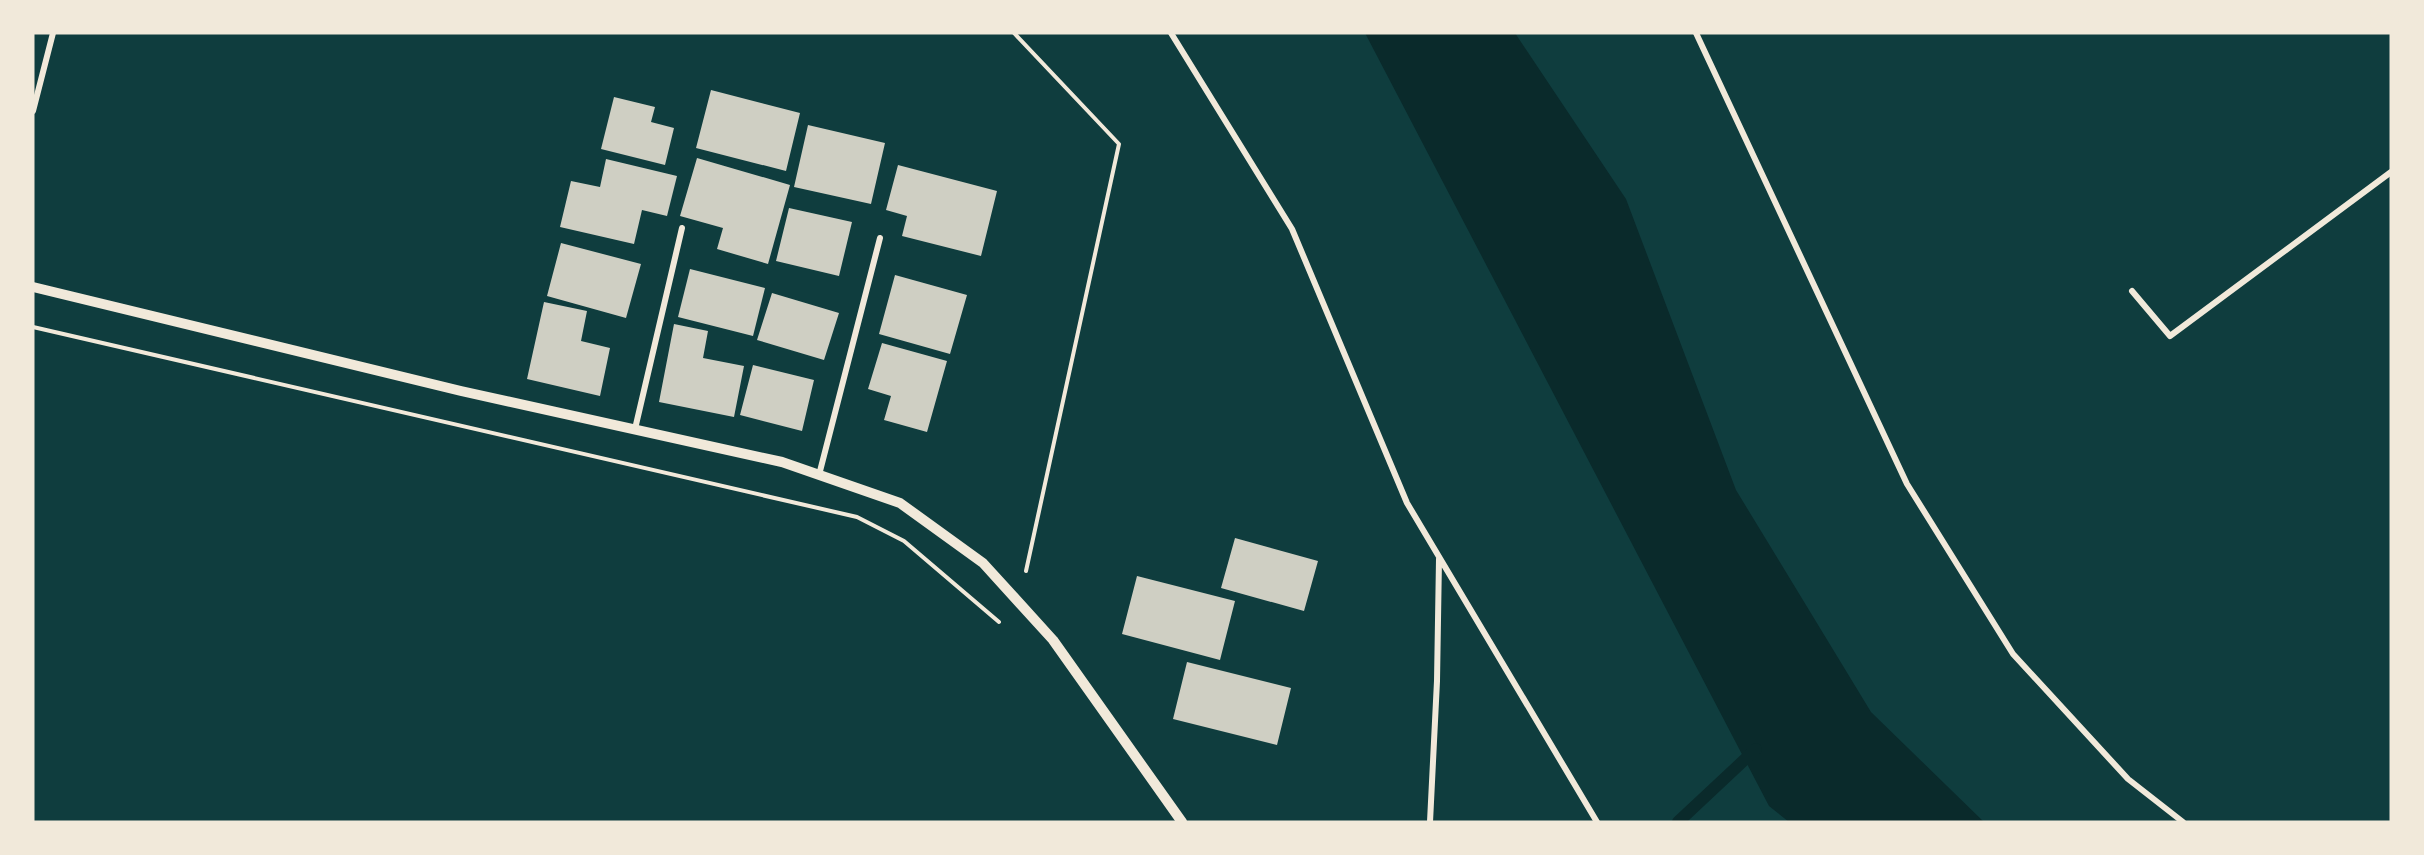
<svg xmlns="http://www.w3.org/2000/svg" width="2424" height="855" viewBox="0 0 2424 855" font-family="Spectral,serif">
<rect width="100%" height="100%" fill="#0f3d3e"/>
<path fill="#0a2a2b" d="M1365,33H1515L1626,199L1736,490L1871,712L1984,822H1789L1769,806Z"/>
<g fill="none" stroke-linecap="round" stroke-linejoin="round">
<path stroke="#0a2a2b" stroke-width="12" d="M1678,822L1756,749"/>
</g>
<path fill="#cfcfc3" d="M711,90L800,113L786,171L696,148Z
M614,97L655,107L651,122L674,128L665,165L601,149Z
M808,125L885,143L871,204L794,187Z
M697,158L790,185L768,264L717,249L723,228L680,216Z
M606,159L677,176L667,216L642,210L634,244L560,227L571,181L600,187Z
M898,165L997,191L981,256L902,236L907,216L886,210Z
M789,208L852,222L839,276L776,261Z
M561,243L641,264L626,318L547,296Z
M690,269L765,288L753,336L678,317Z
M895,275L967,295L950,354L879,334Z
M772,293L839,313L824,360L757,340Z
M544,302L587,311L581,341L610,348L600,396L527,379Z
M674,324L708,331L703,358L744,366L734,417L659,402Z
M882,343L947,361L927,432L884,420L891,396L868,389Z
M753,365L814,380L802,431L740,415Z
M1235,538L1318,561L1304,611L1221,588Z
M1137,576L1235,601L1220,660L1122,634Z
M1187,662L1291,688L1277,745L1173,719Z"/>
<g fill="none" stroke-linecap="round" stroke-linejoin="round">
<path stroke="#f1e9da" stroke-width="4" d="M1014,33L1119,144L1026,571
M33,327L857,517L904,541L999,622"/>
<path stroke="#f1e9da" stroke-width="6" d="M1171,33L1292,229L1407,503L1597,822
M1696,33L1907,484L2013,654L2128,779L2183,822
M33,111L53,33
M2132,291L2170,336L2391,172
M635,429L682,228
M819,475L880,238
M1430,822L1437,681L1439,559"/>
<path stroke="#f1e9da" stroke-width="10" d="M33,287L461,391L782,462L900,503L983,563L1053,640L1182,822"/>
</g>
<rect width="2424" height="855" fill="none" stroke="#f1e9da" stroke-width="69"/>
</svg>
